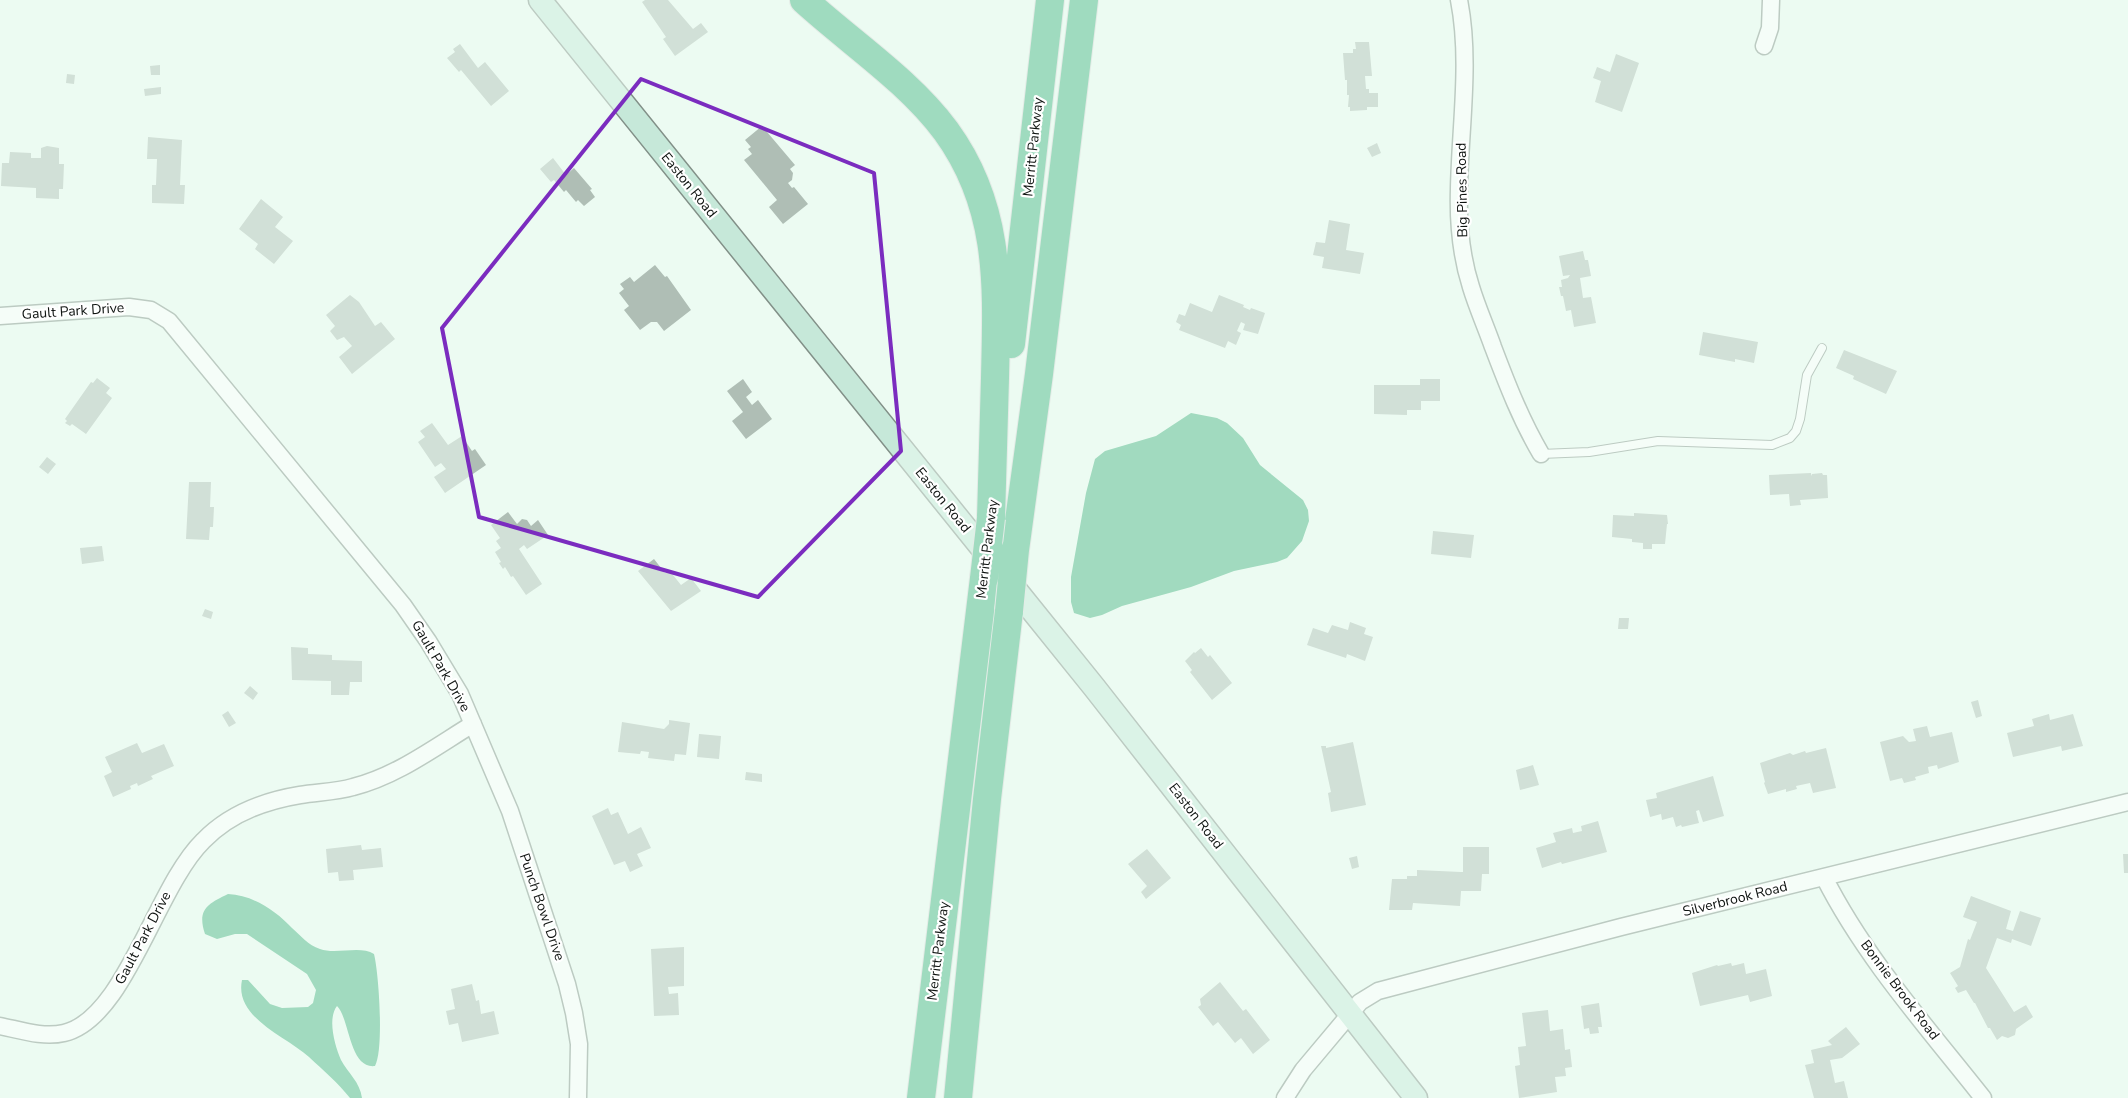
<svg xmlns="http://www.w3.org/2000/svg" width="2128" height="1098" viewBox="0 0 2128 1098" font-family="'Nunito Sans',sans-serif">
<rect width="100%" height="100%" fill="#ecfbf2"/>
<path fill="#45b280" d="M1191,413L1217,418L1227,423L1243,438L1260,465L1303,500L1308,510L1309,521L1302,541L1287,558L1277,562L1234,571L1191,587L1122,606L1102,615L1090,618L1074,613L1071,602V577L1086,493L1095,459L1105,451L1156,436Z
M228,894C253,895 276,911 292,928C301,936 308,945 320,949C336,955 360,945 374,954C379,974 384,1050 375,1066C349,1069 350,1019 337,1006C327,1019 335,1046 341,1060C348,1073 360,1082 362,1098H350C338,1083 323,1070 309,1057C286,1036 234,1018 242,980H248L270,1004L282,1008L308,1007L313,1003L316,990L307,974L247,934H235L217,939L205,934C197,910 207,904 228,894Z"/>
<path fill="#afbeb5" d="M645,0H668L693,29L701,23L708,32L675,56L663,39L666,37L642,2Z
M1355,42H1369L1372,76H1365L1366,89H1369V93H1378V107H1367V110L1350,111V107H1348L1349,95H1347V80H1345L1343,53H1353V49H1356Z
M460,44L478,68L485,62L509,91L491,106L461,70L459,72L447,58L455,52L453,49Z
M1616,54L1639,63L1622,112L1595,102L1601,81L1593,78L1597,67L1610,72Z
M160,65V75H151L150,66Z
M67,74L75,75L74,84L66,83Z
M161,87V94L145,96L144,89Z
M762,126L795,165L790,169L793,173L792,180L788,183L792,188L794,187L808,204L783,224L769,207L777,200L744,160L752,154L748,149L751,147L745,140Z
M148,137L182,140L180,185H185L184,204L152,203V185H156L157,159H147Z
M1377,143L1381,153L1372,157L1367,148Z
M47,146L59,148V164H64L63,189H59V199L36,198V188L1,186L2,163H9L10,152L31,153V158H41V148Z
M553,158L566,175L574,168L592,189L590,190L595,197L584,206L578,200L576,202L566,190L564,192L554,180L551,182L540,169Z
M261,199L283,217L275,227L293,241L274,264L255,249L258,244L239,229Z
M1329,220L1350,224L1346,250L1364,253L1360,274L1322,268L1324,257L1313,255L1316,242L1325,243Z
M1583,251L1585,260H1588L1591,276L1580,278L1583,298L1591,297L1596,323L1574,327L1571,310L1566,311L1563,296H1561L1559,287H1562L1561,280L1568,278L1570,275L1563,276L1559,256Z
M655,265L665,277L667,276L691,310L664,331L657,322H651L640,330L624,310L629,306L619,293L624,289L620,284L630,277L634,282Z
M350,295L359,302L375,326L381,322L395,339L352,374L339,357L352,346L344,337L337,340L330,331L335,326L326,315Z
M1219,295L1244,305L1243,307L1250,310L1251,308L1265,313L1258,334L1243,330L1245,324L1241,322L1237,331L1241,333L1236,345L1228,341L1225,348L1179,330L1181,325L1176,322L1179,314L1185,316L1190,303L1212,312Z
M1703,332L1758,342L1754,363L1735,359V362L1699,355Z
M1844,350L1897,371L1886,394L1853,379L1854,376L1836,368Z
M97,378L110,388L106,393L112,398L86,434L72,424L70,426L65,423L67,421L65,419L91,382L93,383Z
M743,379L752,392L746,397L752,405L758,400L772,419L746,439L732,421L743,412L727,391Z
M1420,379H1440V401H1421V410H1407V415L1374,414V385H1420Z
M432,423L448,445L462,436L472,451L475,449L486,465L445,493L434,477L446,469L441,463L435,467L418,442L425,437L420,431Z
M47,457L56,464L48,474L39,467Z
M1811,473V476L1812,474L1822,473L1823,475H1827L1828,498L1800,500L1801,505L1790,506L1789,494L1770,495L1769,475Z
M189,482H211L210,507H214L213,527H210L209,540L186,539Z
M508,512L517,524L522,519L527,520L531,526L538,520L548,535L527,549L524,545L519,549L542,584L526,595L513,576L511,577L505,567L503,569L499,563L501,562L495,552L501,548L496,541L500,538L491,525Z
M1634,513L1667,515L1668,524H1667L1665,544H1652V549H1643V543L1632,542V539L1612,537L1613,515L1634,516Z
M1433,531L1474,535L1471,558L1431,554Z
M102,546L104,561L82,564L80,548Z
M654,559L665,573L669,570L681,585L691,578L701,591L671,611L638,571Z
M205,609L213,612L211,619L202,616Z
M1619,618H1629L1628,629H1618Z
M1350,622L1366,628L1364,634L1373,637L1365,661L1347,654L1346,658L1307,645L1313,628L1328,633L1332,625L1348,630Z
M291,647L308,648V654L332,655V660L362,661V682H350L349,695H331V681L292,680Z
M1201,648L1208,657L1210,655L1232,683L1212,700L1190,672L1192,670L1185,661L1194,652L1195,653Z
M250,686L258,693L253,700L244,693Z
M1978,700L1982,716L1976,718L1971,702Z
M228,711L236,723L229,727L222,715Z
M2049,714L2050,720L2073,714L2083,746L2062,751L2061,746L2013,757L2007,733L2034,726L2032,719Z
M669,720L690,723L686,755L675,754L674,761L648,758L649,752L641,751L640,754L618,752L622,722L664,729L669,724Z
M1927,726L1930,737L1952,732L1959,762L1938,769L1937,765L1928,767L1929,773L1915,777L1916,780L1904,783L1902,778L1890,781L1880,742L1903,736L1909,742L1916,741L1913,729Z
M699,734L721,736L719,759L697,757Z
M1353,742L1366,805L1331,812L1328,793L1331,792L1321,746H1326V748Z
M137,743L142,753L164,744L174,766L151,776L153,779L138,786L137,783L130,786L131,789L113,797L104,776L112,772L105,757Z
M1826,748L1836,788L1813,793L1810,783L1796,786L1797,789L1786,792V789L1768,794L1764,783L1765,782L1760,763L1790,753L1793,755L1805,751L1806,753Z
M1533,765L1539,785L1520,790L1516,770Z
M746,772L762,774V782L745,780Z
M1713,776L1724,816L1703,822L1699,810L1696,811L1699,823L1682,827L1681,825L1676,827L1673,817L1662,820L1661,814L1650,817L1646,800L1657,798L1656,793Z
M608,808L611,815L618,812L628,834L641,827L651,848L637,854L643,866L630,872L625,861L614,865L592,816Z
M1598,821L1607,852L1562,864L1561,862L1542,868L1536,848L1556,842L1553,833L1572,828L1573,833L1582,831L1581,826Z
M361,845L362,850L381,848L383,867L353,870L354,880L339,881L338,872L328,873L326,849Z
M1463,847H1489V874H1482L1481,891H1461L1460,906L1413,903L1412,910H1389L1392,879H1407V876H1417V870L1461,872H1463Z
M1147,849L1171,878L1146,899L1141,892L1147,886L1128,864Z
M2123,854H2128V873H2124Z
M1357,856L1359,867L1352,869L1349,858Z
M1971,896L2011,911L2006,929L2013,931L2020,911L2041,918L2031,946L2012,939L2011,943L1997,938L1986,968L2014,1012L2026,1005L2033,1017L2016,1029L2015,1035L2008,1038L2002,1036L1997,1040L1990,1028H1988L1975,1003H1974L1966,990L1958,993L1955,988L1958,986L1950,973L1960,967L1968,939L1970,940L1977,922L1963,917Z
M684,947V986L668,987L669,994L678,993L679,1015L654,1016L651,949Z
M1731,963L1732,966L1744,963L1746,974L1766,969L1772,996L1750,1002L1748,995L1700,1006L1692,973L1717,965L1718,966Z
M1220,982L1243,1011L1246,1009L1270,1040L1253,1054L1241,1038L1235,1043L1218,1022L1213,1026L1198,1007L1201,1005L1200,999Z
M472,984L476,1001L479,1000L481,1014L494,1011L499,1034L462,1042L458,1023L449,1025L446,1011L455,1009L451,989Z
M1599,1003L1602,1027H1598L1599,1033L1590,1034L1589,1028L1584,1029L1581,1006Z
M1548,1010L1550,1031L1563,1029L1565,1050L1570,1049L1572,1067L1565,1068L1566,1076L1555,1077L1557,1092L1519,1098L1515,1066L1520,1065L1518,1047L1526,1046L1522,1013Z
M1846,1027L1860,1044L1842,1058L1830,1060L1835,1083L1844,1081L1848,1098H1814L1805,1065L1814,1063L1811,1050L1832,1045L1828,1041Z"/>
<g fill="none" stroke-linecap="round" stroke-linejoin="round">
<defs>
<path id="lane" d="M1541,454L1589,452L1658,441L1772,445L1790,438L1796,431L1800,419L1807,375L1822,348"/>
<path id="street" d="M1459,0C1471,61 1460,127 1459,189C1458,221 1461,256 1471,287C1477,307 1486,327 1493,347C1507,384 1521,420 1541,454
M1764,46L1770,28L1771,0
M0,316L129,307L151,310L169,321L403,605L428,641L460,694L510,811L567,984L574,1013L579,1044L578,1098
M1824,877C1865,958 1927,1027 1983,1098
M0,1026C20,1030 43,1038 64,1033C125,1019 156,887 203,841C229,814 263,801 300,795C318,792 336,792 353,787C397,776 435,747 473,724
M1285,1098L1303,1070L1360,1002L1378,991L1621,927L2128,802"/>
<path id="secondary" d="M540,0L1094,687L1416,1098"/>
<path id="highway" d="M804,0C851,43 908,80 946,131C1002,208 997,288 995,378C994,425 992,471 991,518
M1011,344L1050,0
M1015,550L1039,374L1084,0
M921,1098L984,578
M958,1098L987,799L1009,611"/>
</defs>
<use href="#lane" stroke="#829088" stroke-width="10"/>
<use href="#street" stroke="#829088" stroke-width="19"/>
<use href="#secondary" stroke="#829088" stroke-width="25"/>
<use href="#highway" stroke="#d9d9d9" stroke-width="30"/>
<use href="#lane" stroke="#fff" stroke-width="8"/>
<use href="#street" stroke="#fff" stroke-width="16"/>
<use href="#secondary" stroke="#c6e8d9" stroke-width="22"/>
<use href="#highway" stroke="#42b481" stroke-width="28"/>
<defs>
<path id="highway-bridge" d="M984,578L991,518
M1009,611L1015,550"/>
</defs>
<use href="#highway-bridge" stroke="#d9d9d9" stroke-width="30" stroke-linecap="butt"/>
<use href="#highway-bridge" stroke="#42b481" stroke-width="28"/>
</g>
<path d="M0 0H2128V1098H0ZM641,79L874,173L901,451L758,597L479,517L442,328Z" fill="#ecfbf2" fill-opacity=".55" fill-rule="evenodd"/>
<path fill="none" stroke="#7b2cbf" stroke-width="4" stroke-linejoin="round" d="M641,79L874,173L901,451L758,597L479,517L442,328Z"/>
<g text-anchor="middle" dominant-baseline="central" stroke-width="4.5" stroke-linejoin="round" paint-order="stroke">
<g font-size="14" fill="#0f1411" stroke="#fff">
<text transform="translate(1033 147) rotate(-84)">Merritt Parkway</text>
<text transform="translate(689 185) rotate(51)">Easton Road</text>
<text transform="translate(1462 190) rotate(-91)">Big Pines Road</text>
<text transform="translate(73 311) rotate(-4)">Gault Park Drive</text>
<text transform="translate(943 500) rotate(51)">Easton Road</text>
<text transform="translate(987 549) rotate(-83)">Merritt Parkway</text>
<text transform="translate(441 666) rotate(60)">Gault Park Drive</text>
<text transform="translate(1196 816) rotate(52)">Easton Road</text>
<text transform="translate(1735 899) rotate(-14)">Silverbrook Road</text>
<text transform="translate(542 907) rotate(71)">Punch Bowl Drive</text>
<text transform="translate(143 938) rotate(-62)">Gault Park Drive</text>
<text transform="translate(938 951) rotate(-83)">Merritt Parkway</text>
<text transform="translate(1900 990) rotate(53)">Bonnie Brook Road</text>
</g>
</g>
</svg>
